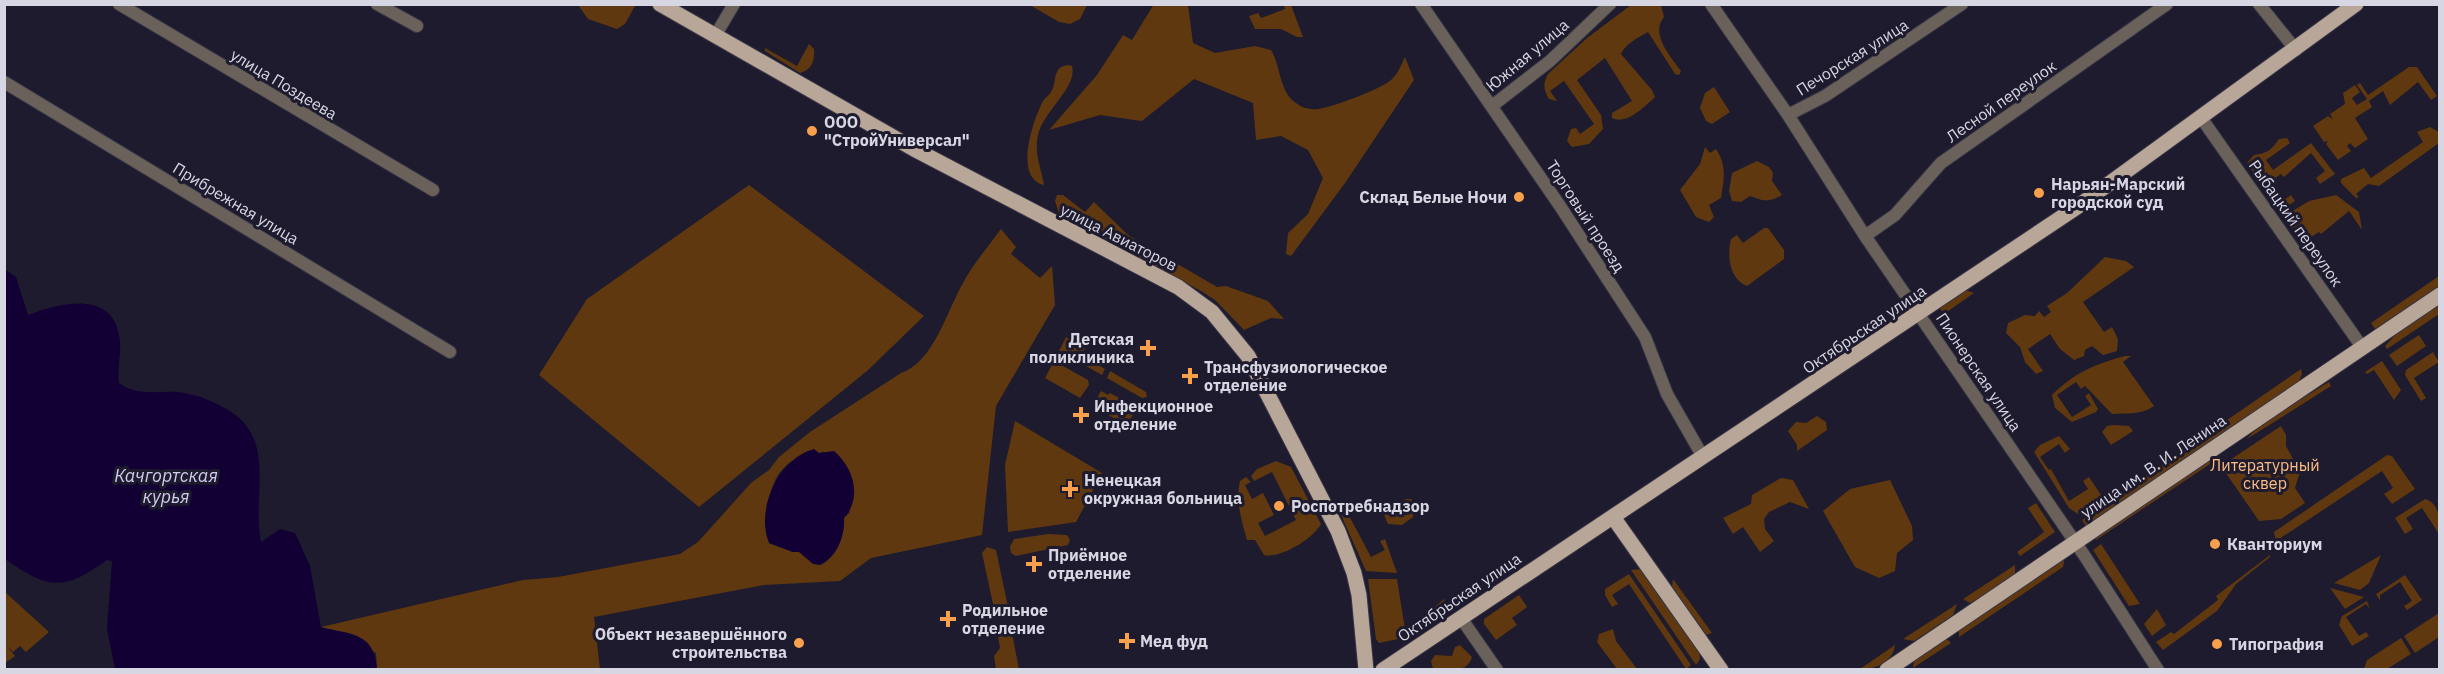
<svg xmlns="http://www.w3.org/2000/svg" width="2444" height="674" viewBox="0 0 2444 674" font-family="'IBM Plex Sans',sans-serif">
<rect width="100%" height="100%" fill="#1d1b2d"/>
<path fill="#5f3810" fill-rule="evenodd" d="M1154,4L1188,5L1193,43L1215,53L1255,46L1271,50C1281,66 1279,92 1296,103C1302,108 1310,110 1318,109C1333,107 1379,90 1391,80C1398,74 1401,65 1405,57L1414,80L1345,183L1291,256L1286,254L1288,233L1308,214L1323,178L1308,150L1281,136L1256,140L1253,103L1194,79L1142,121L1100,115L1049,130L1097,75L1123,35L1132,40Z
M633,5L635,6L625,24L617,29L588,19L578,5Z
M1030,5H1087L1080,19L1070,24L1059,22Z
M1284,5H1291L1303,37H1297L1281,29H1255L1249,16L1258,13L1261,18L1285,9Z
M1631,5H1661L1664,17C1650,34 1670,56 1681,71L1679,75L1675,74L1648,32C1639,37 1625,44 1621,54L1652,90L1655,97C1644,107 1627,125 1612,118V113L1632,101L1605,58L1577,80L1601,115L1603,129L1589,144L1572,147L1567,141L1571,129L1576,128L1580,134L1594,124L1564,81L1550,91L1557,101L1549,99C1543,89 1543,83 1548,74L1587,38Z
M809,44L814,49C815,60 812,70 800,73L765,51V48L797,66Z
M1068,65L1072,66C1078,87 1044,110 1038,135C1034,154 1041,167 1044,185C1013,178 1033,120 1043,101C1046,97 1050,95 1052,90C1055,85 1054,78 1057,72C1059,67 1063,66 1068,65Z
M2409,67H2417L2437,96L2431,100L2418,82L2390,105L2383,91L2369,101L2372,107L2355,118L2368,139L2355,148L2350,143L2347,146L2351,151L2338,160L2326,144L2328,141L2324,142L2313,126L2328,116L2333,119L2330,114L2345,104L2343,93L2355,85L2360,92L2352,98L2357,105L2367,99L2357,85L2360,83L2368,95Z
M1714,87L1730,112L1712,124L1706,121L1700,108L1705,93Z
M2430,127L2439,132V143L2379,186L2368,184L2356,194L2359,197L2356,198L2341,183V179L2364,168L2371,178L2423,142L2417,132Z
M2287,138L2290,143L2266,160L2273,170L2311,143L2335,174L2320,184L2316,178L2325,171L2311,153L2284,177L2281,174L2268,183L2281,202L2291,195L2295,201L2282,210L2277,207L2247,163L2254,155C2268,153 2271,150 2279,139Z
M1705,147L1710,153L1716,149C1727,165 1724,180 1721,198L1709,205L1714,217L1709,222L1696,217L1680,190L1700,164Z
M1757,161L1769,167L1773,173L1772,181L1782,195C1768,203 1764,201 1750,196L1741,202L1732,201L1729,191L1732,173Z
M749,185L924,316L867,371L699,507L539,375L587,299Z
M1057,195H1063L1085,212L1094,202L1128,235L1217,287L1226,286L1268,301L1284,319L1271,318L1244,330L1215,300L1201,291L1059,213L1055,201Z
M2336,195L2359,212L2362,230L2349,211L2321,234L2319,232L2305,241L2318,260L2316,262L2286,217V215L2309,201Z
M1764,228H1768L1784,250V259L1747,286C1729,279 1727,255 1731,239L1737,235L1743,243Z
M1001,229L1016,247L1011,254L1040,278L1052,266L1055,305L996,406L982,535L871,558L840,581L764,585L594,617L600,669H377L376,653L321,627L523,580L558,577L680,554L698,542L751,483L769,470L779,457L810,432L901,373C934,362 947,310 963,283C973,264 988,247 1001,229ZM824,452L850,512L844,518C845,536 837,557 820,565L799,552H793L769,543C767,518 765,482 788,464C796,457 814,455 824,452Z
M2105,257L2126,261L2134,267L2083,302L2104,332L2112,327L2118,339L2117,351L2103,355L2092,346L2085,350L2084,356L2074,360L2060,349L2050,334L2028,349L2043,371L2036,374L2025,362L2020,347L2006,333L2008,323L2025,315L2035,316L2039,311L2044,317L2051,312L2047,306L2067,293Z
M2439,276V286L2375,329L2371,323Z
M1965,290L1974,293L1944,314L1939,307Z
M2439,302V314L2387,349L2385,346L2401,329Z
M2419,335L2426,346L2397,366L2389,355Z
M1066,337L1085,348L1082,355L1105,369L1102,375L1059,351Z
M2433,352L2439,362L2414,378L2426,398L2421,401L2405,375L2406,370Z
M2125,356H2131L2123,362L2154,406C2141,415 2127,413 2112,414L2085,386L2081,389L2076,382L2057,395L2072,417L2091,405L2085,396L2089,393L2098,409L2096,412L2072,422L2055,408L2052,395C2074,373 2095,364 2125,356Z
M1054,361L1088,380L1089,385L1080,398L1045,378Z
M2382,361L2401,390L2394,400L2374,370L2367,374L2365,372Z
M2301,369L2302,374L2299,381L2086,526L2082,520Z
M1110,371L1146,392L1147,397L1142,398L1107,378Z
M2329,382L2331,386L2247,439L2260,424Z
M1101,391L1108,395L1110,393L1132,405L1134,413L1126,426L1093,405Z
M1817,416L1826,422L1827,430L1797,451V445L1788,431L1796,422L1806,423Z
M1015,421L1102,473L1076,522L1008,532L1005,465Z
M2114,425L2129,426L2133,431L2111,445L2102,432L2107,426Z
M2281,426L2286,435V446L2300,472L2295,488L2305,503L2281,519L2259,521L2221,466Z
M2059,436L2070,449L2065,453L2059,444L2040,457L2049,470L2051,469L2069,501L2088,489L2083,481L2089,477L2101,495L2100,501L2078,514L2069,508L2034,452L2040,445Z
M2387,455L2392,456L2415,489L2392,504L2384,494L2393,488L2382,471L2276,541L2274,532Z
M2216,460L2096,540L2094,536L2202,463Z
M1276,461L1291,467L1321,524C1313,539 1280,559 1264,555L1255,540H1247C1242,522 1235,501 1240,481L1246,477L1251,482L1245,485L1252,499L1263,493L1274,515L1258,523L1265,536L1296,520L1272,472L1254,481L1251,476L1257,469Z
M1781,478L1793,480L1809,509L1790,502L1769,512L1764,519L1765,529L1774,541L1760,552L1743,527L1733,534L1723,518L1751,504L1752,495Z
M1890,480L1912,526L1913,540L1897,553L1895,571L1879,578L1855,567L1823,511L1850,489Z
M1406,499H1411L1414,504L1413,517L1402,525L1388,524L1384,515L1385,510L1397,506Z
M2425,499C2440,503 2440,521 2439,534L2422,508L2406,518L2413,529L2405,534L2395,518Z
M1357,502L1361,504L1347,512L1371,557L1385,550L1380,541L1385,539L1397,573L1366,571L1342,517L1345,506Z
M2036,503L2055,532L2020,556L2017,552L2044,532L2028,508Z
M1048,534L1067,535L1070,540L1068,545L1016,556L1011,553L1010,547L1014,539Z
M2101,544L2140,604L2129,606L2093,550Z
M987,547L996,550L1010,616L996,618L982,553Z
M2270,555V557L2236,584L2217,611L2163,650L2156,642L2171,632L2174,634L2218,600L2216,596Z
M2381,555L2369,583L2360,590L2334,583Z
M2065,557L2063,567L1959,637V630Z
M2015,565V574L1976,600L1970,603L1963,599Z
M1643,569L1699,651L1700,659L1696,665L1631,570Z
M1629,574L1691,665L1686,669L1629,584L1612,595L1618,604L1612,607L1605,595V589Z
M2405,575L2422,600L2407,610L2404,606L2412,601L2400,582L2380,595V601L2376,594Z
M1368,579H1397L1405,629L1403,638L1379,643L1376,639Z
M1673,579L1712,633L1706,635L1672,587Z
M2330,588L2364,597L2345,609Z
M5,592L49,632L26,652L20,646L13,652L6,645L15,656L5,663Z
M1519,595L1527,607L1512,618L1517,625L1496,640L1484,624V619Z
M1444,599L1451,609L1420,628L1417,627V622Z
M2367,601L2370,609L2366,604L2346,617L2359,636L2366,632L2369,636L2352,646L2339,625L2342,616Z
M1957,604L1953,615L1914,641L1903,639Z
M2157,609L2166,625L2152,636L2144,624Z
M2439,613V637L2415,653L2404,636Z
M1010,623L1019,669H996L994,656L1000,648L996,625Z
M1613,629L1616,641L1637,669H1617L1597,642L1599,634Z
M1946,638L1951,643L1913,668L1914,660Z
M2401,638L2411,654L2387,669H2364L2367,660Z
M1460,645L1472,657C1467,674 1448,670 1433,669L1431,661L1435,655L1452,656L1455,647Z
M1895,645C1893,662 1875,670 1860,669Z"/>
<path fill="#120035" d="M4,269L16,277L28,315C62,302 116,289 120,342C121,356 117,370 119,383C136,396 156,391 177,392C191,393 208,399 221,406C280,435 251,492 261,542L280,529L295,533L310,566L321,627C352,635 374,632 377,669H115L107,629L112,561L107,560C63,592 48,589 5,559Z
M814,449L819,453L834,451C853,467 863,497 844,518C845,536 837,557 820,565L813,564L799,552H793L769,543C755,509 779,458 814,449Z"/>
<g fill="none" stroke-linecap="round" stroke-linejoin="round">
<defs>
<path id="minor" d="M119,4L433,190
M377,4L417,26
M1421,4L1560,206L1645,337L1667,394L1703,457
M1711,4L1788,115L1865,236L2084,555L2158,670
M2259,4L2296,50
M715,36L734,4
M4,82L450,352
M1492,106L1550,61L1610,4
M1788,115L1825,96L1962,4
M2202,119L2362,347
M1865,236L1895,215L1941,163L2167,4
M1461,618L1497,670"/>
<path id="major" d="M660,4L914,149L1178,287L1212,312L1248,356L1338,531L1354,573L1359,595L1366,670
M1613,517L1721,670
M1383,670L2077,207L2356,4
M1887,670L2440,295"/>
</defs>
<use href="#minor" stroke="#373546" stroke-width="14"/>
<use href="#major" stroke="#373546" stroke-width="17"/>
<use href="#minor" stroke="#6a615a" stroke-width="12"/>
<use href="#major" stroke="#b8a698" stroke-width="15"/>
</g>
<g fill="#f8a04b" stroke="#1d1b2d" stroke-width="2">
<circle cx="812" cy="131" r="6"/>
<circle cx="2039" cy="193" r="6"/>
<circle cx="1519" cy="197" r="6"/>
<path d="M1145 339h6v6h6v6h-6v6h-6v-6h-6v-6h6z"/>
<path d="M1187 367h6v6h6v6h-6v6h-6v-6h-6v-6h6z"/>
<path d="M1078 406h6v6h6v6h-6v6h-6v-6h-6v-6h6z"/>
<path d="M1067 480h6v6h6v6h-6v6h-6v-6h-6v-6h6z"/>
<circle cx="1279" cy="506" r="6"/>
<circle cx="2215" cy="544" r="6"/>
<path d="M1031 555h6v6h6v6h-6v6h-6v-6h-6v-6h6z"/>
<path d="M945 610h6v6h6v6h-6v6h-6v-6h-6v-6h6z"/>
<path d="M1124 632h6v6h6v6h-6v6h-6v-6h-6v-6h6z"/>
<circle cx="799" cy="643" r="6"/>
<circle cx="2217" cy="644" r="6"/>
</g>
<g text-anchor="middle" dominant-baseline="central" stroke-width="6" stroke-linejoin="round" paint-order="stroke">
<g font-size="16" fill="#d7d6e3" stroke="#1d1b2d">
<text transform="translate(1527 55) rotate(-40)">Южная улица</text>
<text transform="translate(1852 57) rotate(-32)">Печорская улица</text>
<text transform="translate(284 84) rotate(31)">улица Поздеева</text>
<text transform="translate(2001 101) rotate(-35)">Лесной переулок</text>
<text transform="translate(236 203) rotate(31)">Прибрежная улица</text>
<text transform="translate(1586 216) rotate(57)">Торговый проезд</text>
<text transform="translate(2296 223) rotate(55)">Рыбацкий переулок</text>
<text transform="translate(1119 237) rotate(27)">улица Авиаторов</text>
<text transform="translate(1864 329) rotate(-34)">Октябрьская улица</text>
<text transform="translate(1979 372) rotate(56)">Пионерская улица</text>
<text transform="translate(2153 466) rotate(-34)">улица им. В. И. Ленина</text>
<text transform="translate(1459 597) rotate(-34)">Октябрьская улица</text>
</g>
<g font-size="16" font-weight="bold" fill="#d7d6e3" stroke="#1d1b2d" text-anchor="start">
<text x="824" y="122">ООО<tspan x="824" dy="18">"СтройУниверсал"</tspan></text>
<text x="2051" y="184">Нарьян-Марский<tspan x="2051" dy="18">городской суд</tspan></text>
<text x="1507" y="197" text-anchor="end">Склад Белые Ночи</text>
<text x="1134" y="339" text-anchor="end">Детская<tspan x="1134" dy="18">поликлиника</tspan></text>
<text x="1204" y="367">Трансфузиологическое<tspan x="1204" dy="18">отделение</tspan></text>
<text x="1094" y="406">Инфекционное<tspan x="1094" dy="18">отделение</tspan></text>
<text x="1084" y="480">Ненецкая<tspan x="1084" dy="18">окружная больница</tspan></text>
<text x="1291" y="506">Роспотребнадзор</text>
<text x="2227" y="544">Кванториум</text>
<text x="1048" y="555">Приёмное<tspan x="1048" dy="18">отделение</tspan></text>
<text x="962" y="610">Родильное<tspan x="962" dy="18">отделение</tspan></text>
<text x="787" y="634" text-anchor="end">Объект незавершённого<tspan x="787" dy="18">строительства</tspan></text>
<text x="1140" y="641">Мед фуд</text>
<text x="2229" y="644">Типография</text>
</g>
<g font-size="16" fill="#fdbc84" stroke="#1d1b2d">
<text x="2265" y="465">Литературный<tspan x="2265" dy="18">сквер</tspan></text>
</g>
<g font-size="18" font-style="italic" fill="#d1cdf2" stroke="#1d1b2d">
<text x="166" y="475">Качгортская<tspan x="166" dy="21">курья</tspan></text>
</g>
</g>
<rect width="2444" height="674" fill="none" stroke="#d7d6e3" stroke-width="12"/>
</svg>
